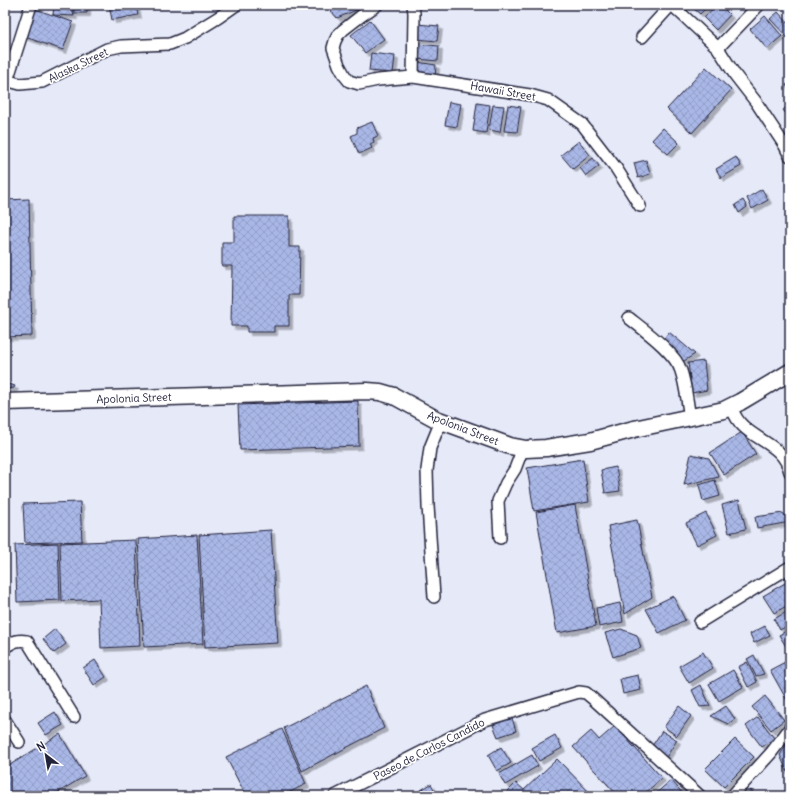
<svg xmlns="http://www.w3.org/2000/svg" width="795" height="801" viewBox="0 0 795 801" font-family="Delius,sans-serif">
<defs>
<pattern id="building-cross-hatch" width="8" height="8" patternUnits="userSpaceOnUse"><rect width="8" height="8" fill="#a9b7e7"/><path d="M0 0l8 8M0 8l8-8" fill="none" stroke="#919dc7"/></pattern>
<filter id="shadow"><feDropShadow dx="3.5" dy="3.5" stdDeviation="0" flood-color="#0004"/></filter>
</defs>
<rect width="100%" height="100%" fill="#e5e9f8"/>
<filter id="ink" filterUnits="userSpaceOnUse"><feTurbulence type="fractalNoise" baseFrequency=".025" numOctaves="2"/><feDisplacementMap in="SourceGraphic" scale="8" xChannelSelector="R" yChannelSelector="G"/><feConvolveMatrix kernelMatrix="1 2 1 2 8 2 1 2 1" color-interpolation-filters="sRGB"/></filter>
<g filter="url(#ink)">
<path fill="url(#building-cross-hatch)" stroke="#22223b" filter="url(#shadow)" d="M54,5H71L74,16L53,15Z
M74,5H87V13H74Z
M109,5H136L138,15L112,20Z
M326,5H362L359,9L337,18Z
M692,5H709L700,14L691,6Z
M716,5H720L730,15L716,30L704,18Z
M32,8L73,22L63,50L22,36Z
M778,12L790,25V40L770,19Z
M765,16L782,36L767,49L750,29Z
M370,20L384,39L365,53L351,35Z
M417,24L439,26L437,41L416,39Z
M418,44L439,46L438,61L417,59Z
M371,53L395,56L393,73L369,71Z
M417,62L436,65L435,77L415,74Z
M706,67L731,90L692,133L667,109Z
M790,83V92L786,85Z
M449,102L461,104L457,127L445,125Z
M477,103L490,105L486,133L473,131Z
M790,104V119L783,110Z
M493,105L504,106L500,132L489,130Z
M508,105L521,107L517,132L504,131Z
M372,122L378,136L373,138L374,142L370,144L372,148L359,154L351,136L357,133V128Z
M663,128L679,143L668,154L652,140Z
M579,141L590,155L573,169L561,155Z
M736,157L741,166L721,178L716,169Z
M593,158L599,166L586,176L580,168Z
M646,160L650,174L638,178L634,163Z
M762,189L768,200L752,209L747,198Z
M29,199L32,336L5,337V200Z
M743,200L747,207L739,213L735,205Z
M234,216H289V247H300L299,295H289V326H274V332H247V326H231L232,266H222V242H234Z
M790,220V228L786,222Z
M669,332L695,354L684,361L661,342Z
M704,361L707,390L692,393L688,363Z
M5,383L15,386L14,388L5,389Z
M358,401L359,446L240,450L238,405Z
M742,432L756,454L724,475L710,453Z
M691,454L709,458L719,477L684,485Z
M583,459L589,502L534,511L527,468Z
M616,467L620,491L605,493L601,470Z
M715,480L720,496L703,501L699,485Z
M739,500L746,529L729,533L722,505Z
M80,502L82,541L25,543L23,504Z
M575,505L596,626L557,633L536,512Z
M706,513L717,535L697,545L686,523Z
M783,513L790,522L757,528L755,517Z
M637,520L652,597L625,614L608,526Z
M271,530L278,643L205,647L199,535Z
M197,535L203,644L144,647L138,539Z
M136,540L140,646L101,648L99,599L62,601L60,543Z
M58,543L60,600L17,602L15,545Z
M790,580V604L774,613L763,596Z
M673,596L685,620L659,633L646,609Z
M620,603L623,622L599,627L596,608Z
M790,610V624L780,630L774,619Z
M765,626L770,635L754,643L750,634Z
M55,629L66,644L54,653L43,639Z
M621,629L637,635L641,648L613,657L605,633Z
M790,629V653L779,635Z
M703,652L713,668L689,683L679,666Z
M754,655L764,674L756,676L747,659Z
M95,660L106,677L94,685L83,668Z
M787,661L790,666V703L789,704L770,670Z
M747,662L757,682L748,687L738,667Z
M733,670L743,687L719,701L709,684Z
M638,675L641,690L623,694L620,679Z
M701,685L710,706L700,707L692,690Z
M366,686L384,728L302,771L284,728Z
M765,696L784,720L771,730L752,707Z
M679,706L691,716L677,736L664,727Z
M726,706L735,719L728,724L711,716Z
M55,712L63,725L46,735L38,723Z
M758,717L774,738L762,747L746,726Z
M512,718L516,731L498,737L493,725Z
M615,726L662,778L642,796H618L573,747L591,731L599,740Z
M282,729L306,784L282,796H246L226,757Z
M662,731L677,740L665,759L658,755L660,751L652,746Z
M60,734L85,776L52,796H5V768Z
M555,735L562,748L539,761L532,748Z
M735,739L754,757L724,787L705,769Z
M790,739V779L780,755Z
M501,747L511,763L497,771L488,755Z
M532,755L538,766L505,785L499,774Z
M557,759L593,796H503L516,783L524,790Z
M671,780L685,796H653Z
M431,784L438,796H411Z
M751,790L756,796H745Z"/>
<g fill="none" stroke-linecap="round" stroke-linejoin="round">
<defs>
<path id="street" d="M377,5L361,16L343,30L338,35L335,41L333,48L339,65L345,76L349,81L359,84L378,80L413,77L530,95L548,100L582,124L616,168L640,206
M672,5L718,48L735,75L756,102L785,146L790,156
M642,37L671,5
M718,48L759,5
M413,77L414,13L413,5
M5,80L20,84L42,82L107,49L121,46L170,44L185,38L219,17L236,5
M7,81L31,5
M629,318C644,330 676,353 681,371C686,386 687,402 690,417
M731,407C734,414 737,421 743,426C759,442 784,446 790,472
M500,538L498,501L506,483L515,469L523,448
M434,597L428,506L427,470L430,448L441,421
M700,622L790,567
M5,647C13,642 17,639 27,641L74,717
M5,720L19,742
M335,796L485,720L579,692L586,693L592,698L700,796
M732,796L771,753L790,728"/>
<path id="secondary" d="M5,402L367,391L380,392L394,396L436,419L510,446L526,449L546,448L590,441L634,429L724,410L740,402L790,372"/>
</defs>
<use href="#street" stroke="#22223b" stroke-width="14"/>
<use href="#secondary" stroke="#22223b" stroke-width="19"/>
<use href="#street" stroke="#fff" stroke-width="11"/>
<use href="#secondary" stroke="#fff" stroke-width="16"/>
</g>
</g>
<g text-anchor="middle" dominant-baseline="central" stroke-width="3.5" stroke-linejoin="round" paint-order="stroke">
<g font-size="11" fill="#22223b" stroke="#fff">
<text transform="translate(78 65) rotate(-26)">Alaska Street</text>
<text transform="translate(503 91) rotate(10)">Hawaii Street</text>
<text transform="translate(134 398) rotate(-2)">Apolonia Street</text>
<text transform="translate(463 428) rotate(21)">Apolonia Street</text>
<text transform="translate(429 749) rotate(-27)">Paseo de Carlos Candido</text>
</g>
</g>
<rect width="795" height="801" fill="none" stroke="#fff" stroke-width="20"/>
<rect x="10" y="10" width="775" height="781" fill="none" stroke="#22223b" stroke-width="1.5" filter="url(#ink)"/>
<g transform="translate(46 755) rotate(329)" stroke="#ffffff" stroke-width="3" paint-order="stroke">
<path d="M0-3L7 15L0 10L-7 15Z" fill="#22223b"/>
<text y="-6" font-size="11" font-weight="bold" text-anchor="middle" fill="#22223b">N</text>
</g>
</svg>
